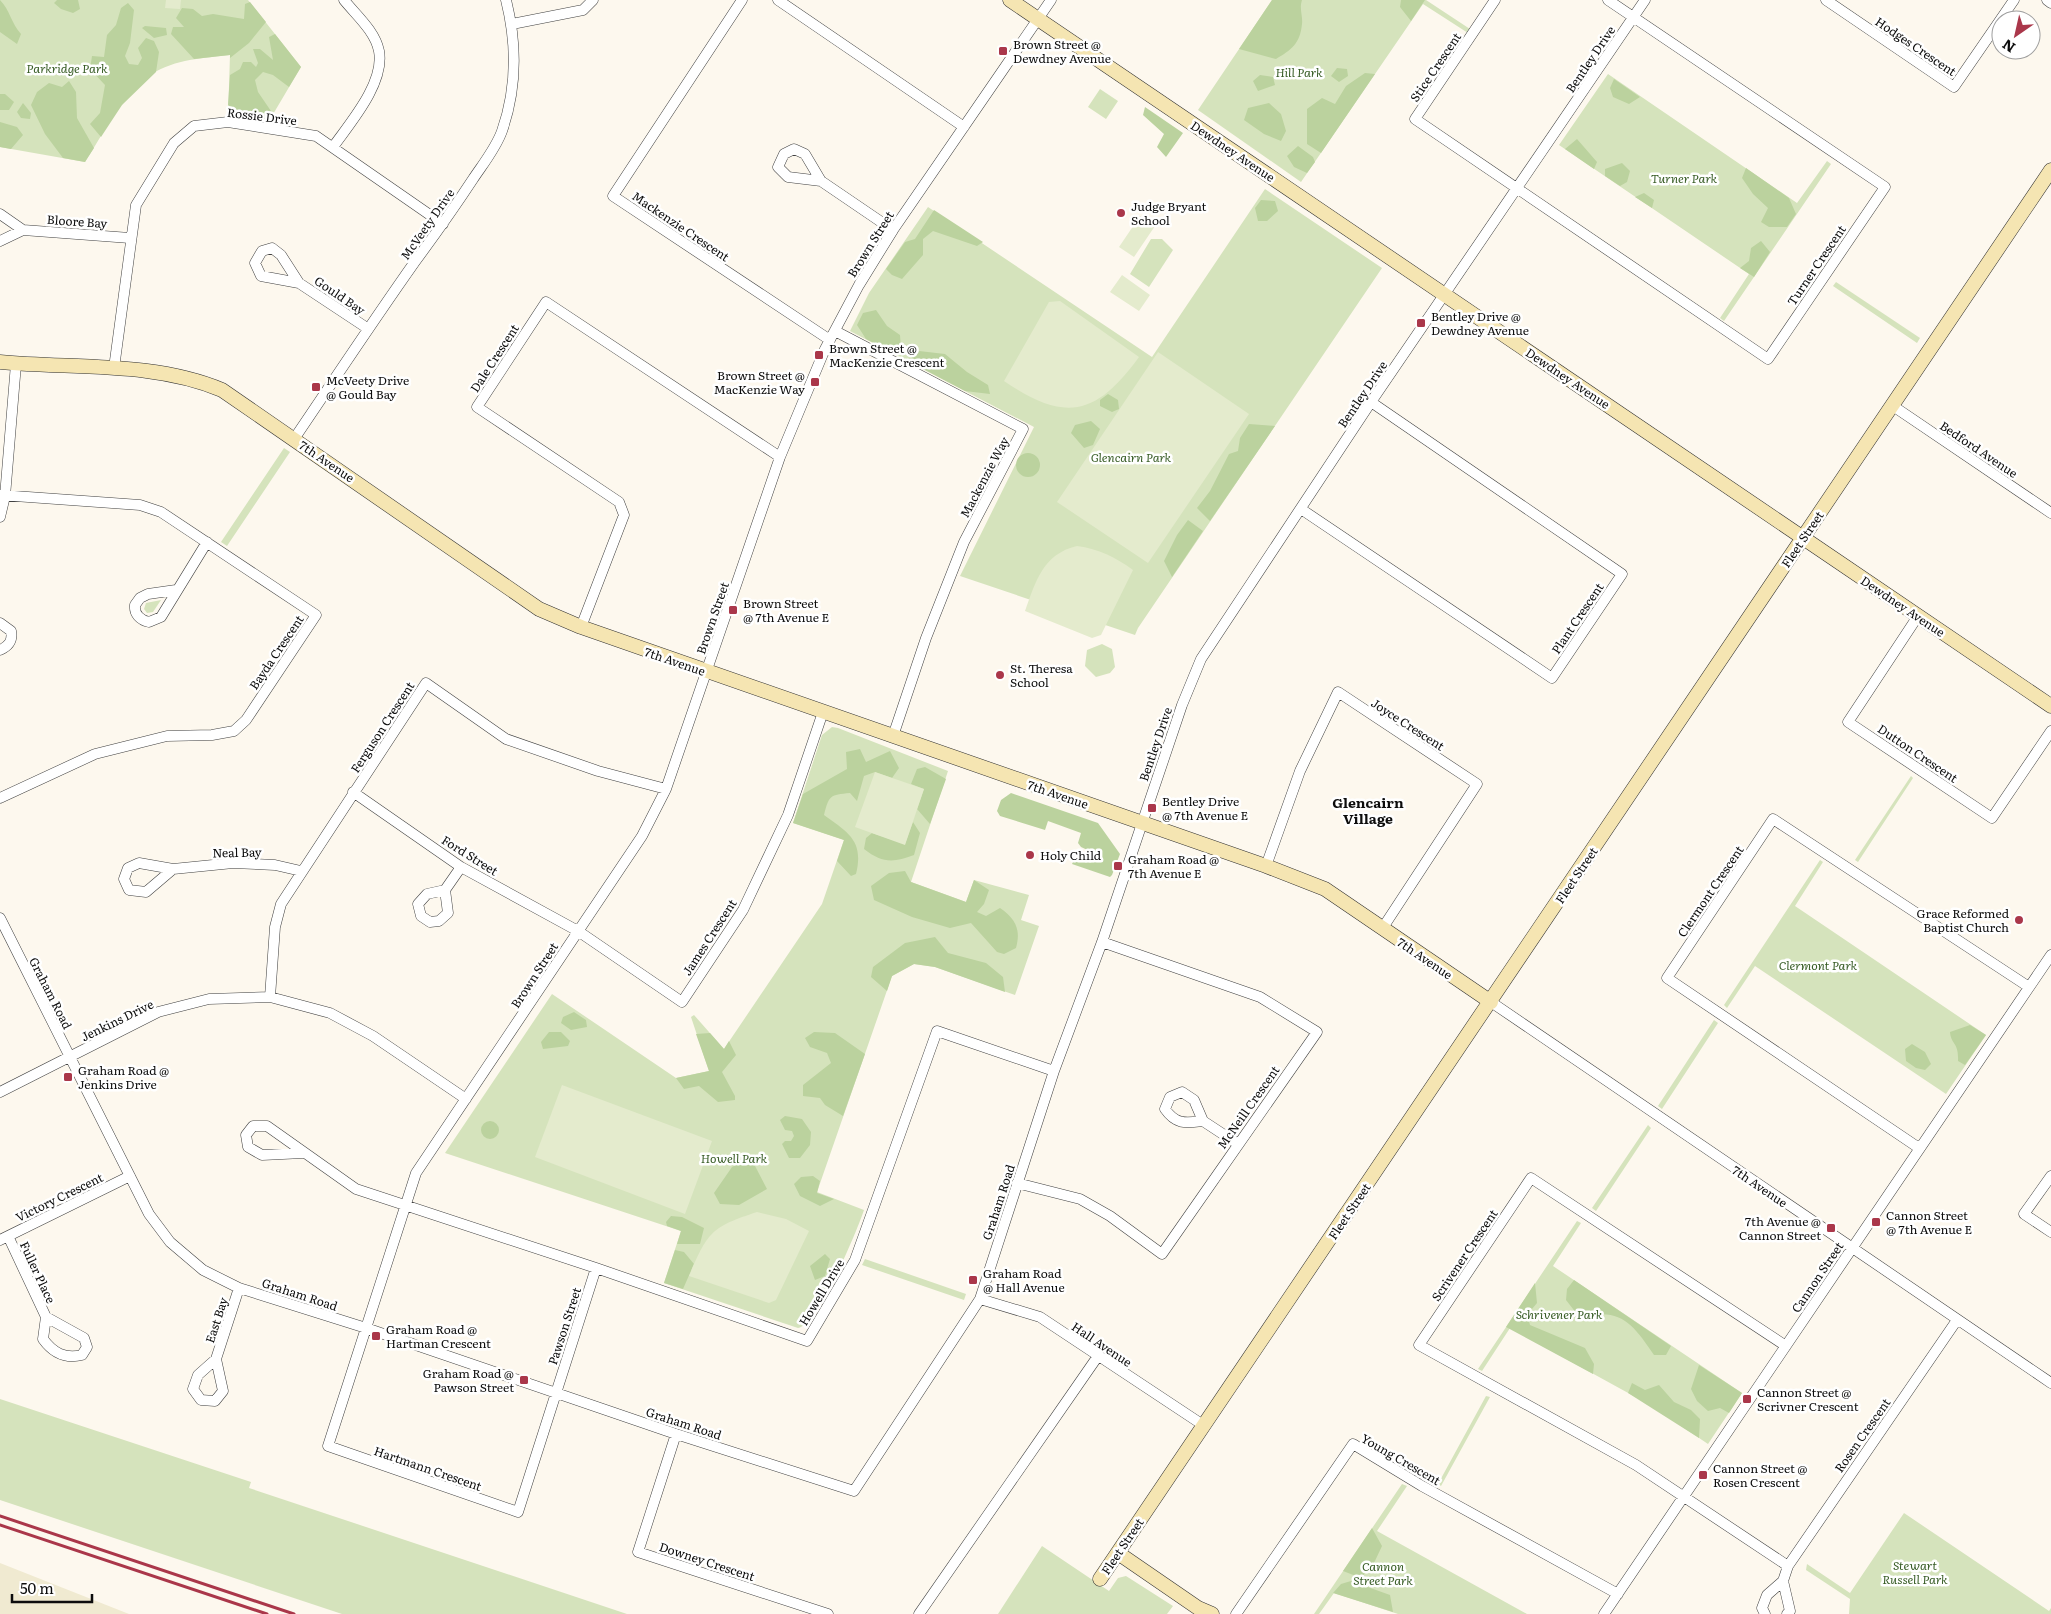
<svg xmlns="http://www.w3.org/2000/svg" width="2051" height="1614" viewBox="0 0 2051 1614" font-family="Literata,serif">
<rect width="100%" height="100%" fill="#fdf8ee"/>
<path fill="#f0ead1" d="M0,1563L129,1614H0Z"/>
<path fill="#d5e3bc" d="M0,0H248L301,67L269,121L228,117L230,55C204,58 175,59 152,74C127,89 101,137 85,162L0,147Z
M1272,0H1426L1470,29L1468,33L1423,4L1301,182L1198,110Z
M1608,74L1797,203L1827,161L1831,164L1724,321L1720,318L1749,274L1559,145Z
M1100,89L1118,101L1106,119L1088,107Z
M1265,189L1382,268L1138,628L1135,635L960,576L1034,427L850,331L869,293L928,207L1152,357Z
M1151,239H1162L1173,250L1149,287L1130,274Z
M1836,282L1920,338L1917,343L1833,286Z
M284,448L290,452L227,546L221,542Z
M161,600L153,612L147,613L144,609L146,603Z
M1102,644L1112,649L1115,667L1110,673L1096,677L1085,666L1087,650Z
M832,727L838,728L948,771L911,882L966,902L974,880L1029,895L1021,920L1039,926L1015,995L935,967L914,964L892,976L817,1192L864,1210C857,1231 818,1325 798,1328L664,1283L681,1231L445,1153L552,994L676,1078L709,1071L691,1017L694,1015L724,1049L822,904L844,840L793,823L822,735Z
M1911,776L1913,778L1858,862L1855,860Z
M1820,860L1823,862L1795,906L1986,1035L1946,1094L1755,966L1727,1008L1724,1005Z
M1714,1020L1718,1023L1662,1109L1658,1106Z
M1648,1125L1651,1128L1596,1211L1592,1208Z
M1577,1221L1581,1223L1553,1266L1742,1393L1708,1444L1650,1405L1510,1328L1482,1371L1478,1369Z
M865,1259L966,1294L964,1300L862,1265Z
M1486,1396L1490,1397L1441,1486L1438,1484Z
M0,1399L251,1482L249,1488L627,1614H342L0,1500Z
M1402,1484L1407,1486L1377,1531L1527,1614H1398L1334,1593L1319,1614H1314Z
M1904,1513L2049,1611L2051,1608V1614H1849L1850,1599L1806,1570L1807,1564L1850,1593Z
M1042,1546L1109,1591L1118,1578L1126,1576L1173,1606L1167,1614H998Z"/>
<path fill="#bbd29e" d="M0,0C10,10 11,23 21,34L17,44L0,32Z
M57,0H78L80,9L73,13L61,9L54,3Z
M1272,0H1302C1299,9 1303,16 1302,24C1300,44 1291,50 1276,59L1239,49Z
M1401,0H1425L1411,21L1400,7Z
M250,2L266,22L249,43L230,58V55L194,59L171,34L173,27H184L176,18L182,8L193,9L202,16L213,14L244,19L245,4Z
M128,3L134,10L130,43L125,56L129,64L138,65L142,58L138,48L146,38L154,41L159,52L156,72L122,105L101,137L90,124L100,113L105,85L90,69L92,56L104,57L107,35L116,25L121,8Z
M145,26L166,28L167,35L154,38L142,28Z
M275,34L301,67L289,87L273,75L263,72L255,80L258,92L273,114L269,121L248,119L228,105L230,75L240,69L243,62H251L256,67L258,63L253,49H260L273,60L269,37Z
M1337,68L1347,69L1348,76L1339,82L1331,76Z
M1365,73L1375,74L1321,153L1307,144V109L1322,98L1335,104L1346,86Z
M1260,75L1273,77L1275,85L1258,91L1253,81Z
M1614,79L1640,97L1629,104L1613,97L1610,88Z
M69,81L76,92L77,118L94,148L85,162L63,158L45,134L31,105L37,92L49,83L62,87Z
M0,94H5L14,102L9,110H0Z
M23,103L31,113L30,119L21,118L17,112Z
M1269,103L1281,114L1286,131L1281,141L1264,134L1244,120L1248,108Z
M1145,107L1183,133L1166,157L1157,147L1164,134L1143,115Z
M0,122L17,127L23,135L11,149L0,147Z
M1577,139L1597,162L1594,169L1565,149Z
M1298,146L1313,157L1315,162L1307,173L1294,167L1287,156Z
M1622,163L1630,171L1627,182L1620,186L1605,176V169Z
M1746,168L1789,198L1796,214L1787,227H1769L1761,222L1768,208L1753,194L1742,178Z
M1644,193L1654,200L1652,208L1635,197Z
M1261,200L1275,201L1278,211L1267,221H1258L1255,208Z
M934,210L983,242L977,246L933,231L923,239V255L902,279L892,275L886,269L905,242L915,239Z
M1761,241L1770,252L1754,277L1740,268L1749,261L1751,248Z
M876,310L887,326L900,335L901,348L895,354L866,339L857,325L863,313Z
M919,351L945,354L967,372L988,385L990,394L965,391L908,361Z
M1108,394L1118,400L1119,409L1112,412L1100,406V400Z
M1091,421L1100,429L1093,445L1084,448L1071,433L1075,425Z
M1249,424L1275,426L1210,521L1197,508L1210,491L1229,454L1238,451L1240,438Z
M1016 465a12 12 0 1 1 24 0a12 12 0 1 1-24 0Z
M1188,520L1203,531L1172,577L1164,561L1177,535Z
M860,749L866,762L890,751L899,768L892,778L875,772L864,776L857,801L850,793C830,795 829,795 824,815C849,833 864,841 856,874L851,876L837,861L844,840L793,823L803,794L847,769L846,752Z
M925,767L946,779L930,824L917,809L924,789L911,784L917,769Z
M1011,793L1098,823L1120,854L1112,875L1110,877L1072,864L1074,860H1088L1094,853L1081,847L1078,843L1081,833L1048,821L1045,830L1000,816L997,811L1001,800Z
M913,822L920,833L914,855C893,863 882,863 864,849L866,838L872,833L905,844Z
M905,871L911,882L966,902L974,880L989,890L984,904L977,912L986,916L1000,908C1016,919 1021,930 1016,948L1004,954L997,952L971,923L950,928L912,917L874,900L871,886L889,873Z
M935,937L948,953L986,963L1003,977L1005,992L935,967L914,964L892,976L887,991L871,977L873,967L905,943Z
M574,1012L586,1020L587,1027L571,1030L561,1023L563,1017Z
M1970,1025L1986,1035L1965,1065L1958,1061C1959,1042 1951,1045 1950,1032Z
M549,1032H561L570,1041L568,1046L543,1049L541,1042Z
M814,1032L835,1033L865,1054L843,1116L825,1105L820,1098L803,1096V1085L831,1063L827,1053L810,1047L805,1038Z
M710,1033L724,1049L729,1041L736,1055L722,1072L735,1096V1100L718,1102L699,1086L684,1089L676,1078L709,1071L696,1034Z
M1912,1044L1925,1052L1931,1064L1925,1070L1916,1068L1906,1061L1905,1049Z
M785,1116L802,1119L811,1132L810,1145L800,1158H789L782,1144L785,1141H791L794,1136L792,1131L785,1130L780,1120Z
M481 1130a9 9 0 1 1 18 0a9 9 0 1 1-18 0Z
M747,1159L754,1164L767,1189L739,1205L720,1204L714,1193L732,1167Z
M813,1176L820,1181L817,1193L834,1199L820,1206L800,1196L794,1184L801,1177Z
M671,1216L682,1217L704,1228L700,1244H677L681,1231L667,1226L666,1222Z
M675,1250L684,1252L694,1264L683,1289L664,1283Z
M825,1254L830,1259L825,1276L815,1280L810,1266Z
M1574,1280L1671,1346L1666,1355H1654C1633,1324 1620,1306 1580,1318L1566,1300L1567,1289Z
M1535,1283L1537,1303L1527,1315L1530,1325L1585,1348L1594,1364L1593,1374L1506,1327Z
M1699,1365L1742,1393L1729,1413L1720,1408L1708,1411L1697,1401L1691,1389Z
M1632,1383L1645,1390L1659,1385L1674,1402L1691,1410L1700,1419L1699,1438L1628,1393Z
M1372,1528L1382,1546L1374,1563L1361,1578L1343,1571Z
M1351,1581L1390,1595L1393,1612L1333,1593L1341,1584Z"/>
<path fill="#e4ebcd" d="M166,0H181L180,9L165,8Z
M1140,216L1155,226L1134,257L1119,247Z
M1122,275L1150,295L1139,311L1110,292Z
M1060,301L1139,357C1096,416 1065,423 1004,381L1049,302Z
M1158,352L1249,414L1148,563L1057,502Z
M1077,546C1099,549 1115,557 1133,570L1101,635L1092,638L1025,611C1036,581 1043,554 1077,546Z
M875,772L924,789L905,845L855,827Z
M562,1085L712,1141L685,1214L535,1157Z
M757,1212L786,1219L809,1231L776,1300L769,1303L689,1276C708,1232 711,1227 757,1212Z"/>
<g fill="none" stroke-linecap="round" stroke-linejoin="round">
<defs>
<path id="street" d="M742,0L613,196L830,340
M778,0L964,127
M1495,0L1415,119L1768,359L1885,187L1608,0
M1826,0L1954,87L2014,0
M2047,0L2051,3
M512,24L583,10L593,0
M333,147C350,123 385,83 379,51C375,31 356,15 344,0
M821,181L788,177L778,167L784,154L794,149L805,154L821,181L893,230
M0,214L23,230L130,238
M0,241L23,230
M299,283L281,255L272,248L262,251L255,263L261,276L299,283L367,328
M835,331L1023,429L964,542L926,638L893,736
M114,368L136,205L174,143L194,126L228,122L316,136L443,224
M1893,406L2051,513
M294,439C334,380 373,321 414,263C434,236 454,208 473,179C483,164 496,148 502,131C517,88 517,44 506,0
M0,495L140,505L161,512L316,615L246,720L234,731L212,735L167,736L95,754L0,798
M1301,509L1552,678L1622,574L1371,402
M0,517L5,496L16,364
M176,590L148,594L140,598L135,605C134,614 140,620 149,622L161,617L207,542
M1918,616L1848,722L1992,818L2051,731
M0,623L11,631C13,641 9,646 0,650
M581,627L624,515L619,502L477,407L546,302L780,457
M353,792L461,867L578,931L682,1002L743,910L788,815L823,712
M1266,866L1300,771L1338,692L1477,784L1382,929
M173,869L146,892L129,890L124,879L128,868L139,863L173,869L233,863L275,865L301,871
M445,890L427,894L418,904L421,916L430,922L439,921L448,913L445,890L461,867
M0,918L149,1214L170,1242L203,1270L239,1288L366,1328L676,1434L854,1491L980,1299L1054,1071L1102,942L1182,705L1201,659L1371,402L1645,0
M270,997L275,927L281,904L426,683L506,739L598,771L666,789
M1491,1002L2051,1383
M0,1092L158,1012L209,999L270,997L330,1013L373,1036L466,1099
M1203,1121C1186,1123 1176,1125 1165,1109L1170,1097L1182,1092L1194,1100L1203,1121L1238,1144
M1919,1148L1667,978L1773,819L2029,987
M303,1153L262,1155L248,1147L246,1135L253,1126H267L356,1189L596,1268L807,1341L855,1260L937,1031L1054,1071
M2051,1176L2024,1214L2051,1232
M1017,1183L1080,1199L1110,1216L1162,1254L1317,1032L1260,997L1102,942
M8,1236L46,1317L43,1339C53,1353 65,1359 82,1355L87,1347L84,1338L46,1317
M0,1240L130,1176
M596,1268L518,1512L328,1446L416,1173L642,836L666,789L780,457L825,349L859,285L893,230L1051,0
M980,1299L1040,1317L1203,1425
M1786,1346L1531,1178L1419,1345L1636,1465L1788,1566
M216,1359L198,1375L193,1389L201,1400L215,1401L223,1391L216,1359L239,1288
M676,1434L638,1552L828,1614
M1783,1581L1790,1611L1787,1614
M919,1614L1098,1356
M1236,1614L1353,1444L1422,1486L1618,1594
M1604,1614L2051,955
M1765,1614L1762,1608L1767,1595L1783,1581L1788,1566L1957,1320"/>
<path id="secondary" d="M1010,0L2051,706
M0,362C73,369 153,361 222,390L539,609L581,627L1266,866L1325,889L1491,1002
M1118,1553L1198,1608L1212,1614
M1100,1579L2051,170"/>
</defs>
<use href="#street" stroke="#404040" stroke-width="11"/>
<use href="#secondary" stroke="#2f2f2f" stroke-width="15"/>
<use href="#street" stroke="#fff" stroke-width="10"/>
<use href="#secondary" stroke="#f5e5b2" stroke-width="14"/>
<path stroke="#aa374a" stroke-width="3" d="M0,1516L294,1614
M0,1525L267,1614"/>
</g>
<g fill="#aa374a" stroke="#fff" stroke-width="2">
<rect x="998" y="46" width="10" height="10" rx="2.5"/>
<circle cx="1121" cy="213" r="5"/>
<rect x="1416" y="318" width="10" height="10" rx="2.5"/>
<rect x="814" y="350" width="10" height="10" rx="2.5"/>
<rect x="810" y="377" width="10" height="10" rx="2.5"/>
<rect x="311" y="382" width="10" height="10" rx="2.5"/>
<rect x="728" y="605" width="10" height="10" rx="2.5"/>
<circle cx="1000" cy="675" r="5"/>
<rect x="1147" y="803" width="10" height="10" rx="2.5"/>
<circle cx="1030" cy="855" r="5"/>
<rect x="1113" y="861" width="10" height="10" rx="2.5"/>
<circle cx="2019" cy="920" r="5"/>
<rect x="63" y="1072" width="10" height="10" rx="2.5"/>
<rect x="1871" y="1217" width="10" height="10" rx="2.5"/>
<rect x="1826" y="1223" width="10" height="10" rx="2.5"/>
<rect x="968" y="1275" width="10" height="10" rx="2.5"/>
<rect x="371" y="1331" width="10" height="10" rx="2.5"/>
<rect x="519" y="1375" width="10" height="10" rx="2.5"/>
<rect x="1742" y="1394" width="10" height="10" rx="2.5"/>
<rect x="1698" y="1470" width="10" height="10" rx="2.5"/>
</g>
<g text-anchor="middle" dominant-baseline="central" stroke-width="5" stroke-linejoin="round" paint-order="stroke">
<g font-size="12" fill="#0d0d0d" stroke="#fff" text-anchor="start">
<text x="1013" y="44">Brown Street @<tspan x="1013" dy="14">Dewdney Avenue</tspan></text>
<text x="1131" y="206">Judge Bryant<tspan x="1131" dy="14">School</tspan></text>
<text x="1431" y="316">Bentley Drive @<tspan x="1431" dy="14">Dewdney Avenue</tspan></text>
<text x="829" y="348">Brown Street @<tspan x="829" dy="14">MacKenzie Crescent</tspan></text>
<text x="805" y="375" text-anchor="end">Brown Street @<tspan x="805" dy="14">MacKenzie Way</tspan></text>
<text x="326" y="380">McVeety Drive<tspan x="326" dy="14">@ Gould Bay</tspan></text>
<text x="743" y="603">Brown Street<tspan x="743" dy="14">@ 7th Avenue E</tspan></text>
<text x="1010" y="668">St. Theresa<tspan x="1010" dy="14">School</tspan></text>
<text x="1162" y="801">Bentley Drive<tspan x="1162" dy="14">@ 7th Avenue E</tspan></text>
<text x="1040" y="855">Holy Child</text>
<text x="1128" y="859">Graham Road @<tspan x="1128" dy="14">7th Avenue E</tspan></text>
<text x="2009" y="913" text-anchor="end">Grace Reformed<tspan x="2009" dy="14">Baptist Church</tspan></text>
<text x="78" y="1070">Graham Road @<tspan x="78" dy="14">Jenkins Drive</tspan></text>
<text x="1886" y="1215">Cannon Street<tspan x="1886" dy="14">@ 7th Avenue E</tspan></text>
<text x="1821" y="1221" text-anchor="end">7th Avenue @<tspan x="1821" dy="14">Cannon Street</tspan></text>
<text x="983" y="1273">Graham Road<tspan x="983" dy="14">@ Hall Avenue</tspan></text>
<text x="386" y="1329">Graham Road @<tspan x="386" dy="14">Hartman Crescent</tspan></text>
<text x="514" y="1373" text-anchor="end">Graham Road @<tspan x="514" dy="14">Pawson Street</tspan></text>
<text x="1757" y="1392">Cannon Street @<tspan x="1757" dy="14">Scrivner Crescent</tspan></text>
<text x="1713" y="1468">Cannon Street @<tspan x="1713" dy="14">Rosen Crescent</tspan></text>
</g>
<g font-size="12" fill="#0d0d0d" stroke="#fff">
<text transform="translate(1916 46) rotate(34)">Hodges Crescent</text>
<text transform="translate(1590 59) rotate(-56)">Bentley Drive</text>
<text transform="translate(1435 67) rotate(-56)">Stice Crescent</text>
<text transform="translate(262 116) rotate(7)">Rossie Drive</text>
<text transform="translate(1233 151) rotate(34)">Dewdney Avenue</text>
<text transform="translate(77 221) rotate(4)">Bloore Bay</text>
<text transform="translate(427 224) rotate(-55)">McVeety Drive</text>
<text transform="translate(681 226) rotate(34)">Mackenzie Crescent</text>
<text transform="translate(870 244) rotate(-58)">Brown Street</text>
<text transform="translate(1816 265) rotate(-56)">Turner Crescent</text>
<text transform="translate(340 295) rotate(34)">Gould Bay</text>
<text transform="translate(494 358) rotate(-57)">Dale Crescent</text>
<text transform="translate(1568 378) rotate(34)">Dewdney Avenue</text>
<text transform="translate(1362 394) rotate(-56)">Bentley Drive</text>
<text transform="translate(1979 449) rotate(34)">Bedford Avenue</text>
<text transform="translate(327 461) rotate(34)">7th Avenue</text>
<text transform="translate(984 477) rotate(-62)">Mackenzie Way</text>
<text transform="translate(1802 539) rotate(-56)">Fleet Street</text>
<text transform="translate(1903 606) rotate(34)">Dewdney Avenue</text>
<text transform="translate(712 618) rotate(-71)">Brown Street</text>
<text transform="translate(1577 618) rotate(-56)">Plant Crescent</text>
<text transform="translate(276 652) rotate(-56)">Bayda Crescent</text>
<text transform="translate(675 661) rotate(19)">7th Avenue</text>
<text transform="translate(1408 724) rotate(33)">Joyce Crescent</text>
<text transform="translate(382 727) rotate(-57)">Ferguson Crescent</text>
<text transform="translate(1155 744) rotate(-71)">Bentley Drive</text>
<text transform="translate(1918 753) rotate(34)">Dutton Crescent</text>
<text transform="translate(1058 794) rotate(19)">7th Avenue</text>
<text transform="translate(237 852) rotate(-1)">Neal Bay</text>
<text transform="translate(470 855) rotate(32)">Ford Street</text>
<text transform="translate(1576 875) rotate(-56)">Fleet Street</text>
<text transform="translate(1710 891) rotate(-56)">Clermont Crescent</text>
<text transform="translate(709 937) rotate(-57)">James Crescent</text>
<text transform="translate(1425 958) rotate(34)">7th Avenue</text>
<text transform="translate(534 975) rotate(-57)">Brown Street</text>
<text transform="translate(51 993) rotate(63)">Graham Road</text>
<text transform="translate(117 1020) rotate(-26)">Jenkins Drive</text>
<text transform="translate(1248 1107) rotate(-55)">McNeill Crescent</text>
<text transform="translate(1760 1186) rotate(34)">7th Avenue</text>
<text transform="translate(59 1197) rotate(-26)">Victory Crescent</text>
<text transform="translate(998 1202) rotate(-72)">Graham Road</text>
<text transform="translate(1349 1211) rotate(-56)">Fleet Street</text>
<text transform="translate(1464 1255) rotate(-56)">Scrivener Crescent</text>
<text transform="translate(38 1272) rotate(65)">Fuller Place</text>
<text transform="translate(1817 1277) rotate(-56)">Cannon Street</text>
<text transform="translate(821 1292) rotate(-59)">Howell Drive</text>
<text transform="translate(300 1294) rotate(18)">Graham Road</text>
<text transform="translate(216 1320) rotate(-72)">East Bay</text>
<text transform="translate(564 1326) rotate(-72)">Pawson Street</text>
<text transform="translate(1102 1344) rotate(34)">Hall Avenue</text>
<text transform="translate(684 1423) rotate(18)">Graham Road</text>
<text transform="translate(1862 1435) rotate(-55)">Rosen Crescent</text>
<text transform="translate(1401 1459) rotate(30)">Young Crescent</text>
<text transform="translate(428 1468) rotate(19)">Hartmann Crescent</text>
<text transform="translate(1122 1546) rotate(-56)">Fleet Street</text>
<text transform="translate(707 1561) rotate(18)">Downey Crescent</text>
</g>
<g font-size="12" font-style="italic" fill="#375c25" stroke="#fff">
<text x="67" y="68">Parkridge Park</text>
<text x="1299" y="72">Hill Park</text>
<text x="1684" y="178">Turner Park</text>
<text x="1131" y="457">Glencairn Park</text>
<text x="1818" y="965">Clermont Park</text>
<text x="734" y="1158">Howell Park</text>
<text x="1559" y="1314">Schrivener Park</text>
<text x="1915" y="1565">Stewart<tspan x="1915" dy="14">Russell Park</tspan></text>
<text x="1383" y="1566">Cannon<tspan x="1383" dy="14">Street Park</tspan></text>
</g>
<g font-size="14" font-weight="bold" fill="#0d0d0d" stroke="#fff">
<text x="1368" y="802">Glencairn<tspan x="1368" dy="16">Village</tspan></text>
</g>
</g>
<g transform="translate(2016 35) rotate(214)"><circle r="24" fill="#ffffff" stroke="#9e9e9e"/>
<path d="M0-4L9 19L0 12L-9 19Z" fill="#aa374a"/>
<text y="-8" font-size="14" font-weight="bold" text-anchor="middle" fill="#0d0d0d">N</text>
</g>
<path d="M12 1594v8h80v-8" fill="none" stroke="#0d0d0d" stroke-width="2.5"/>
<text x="20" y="1594" font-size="15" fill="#0d0d0d" stroke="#ffffff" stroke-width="4" paint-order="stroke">50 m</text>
</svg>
